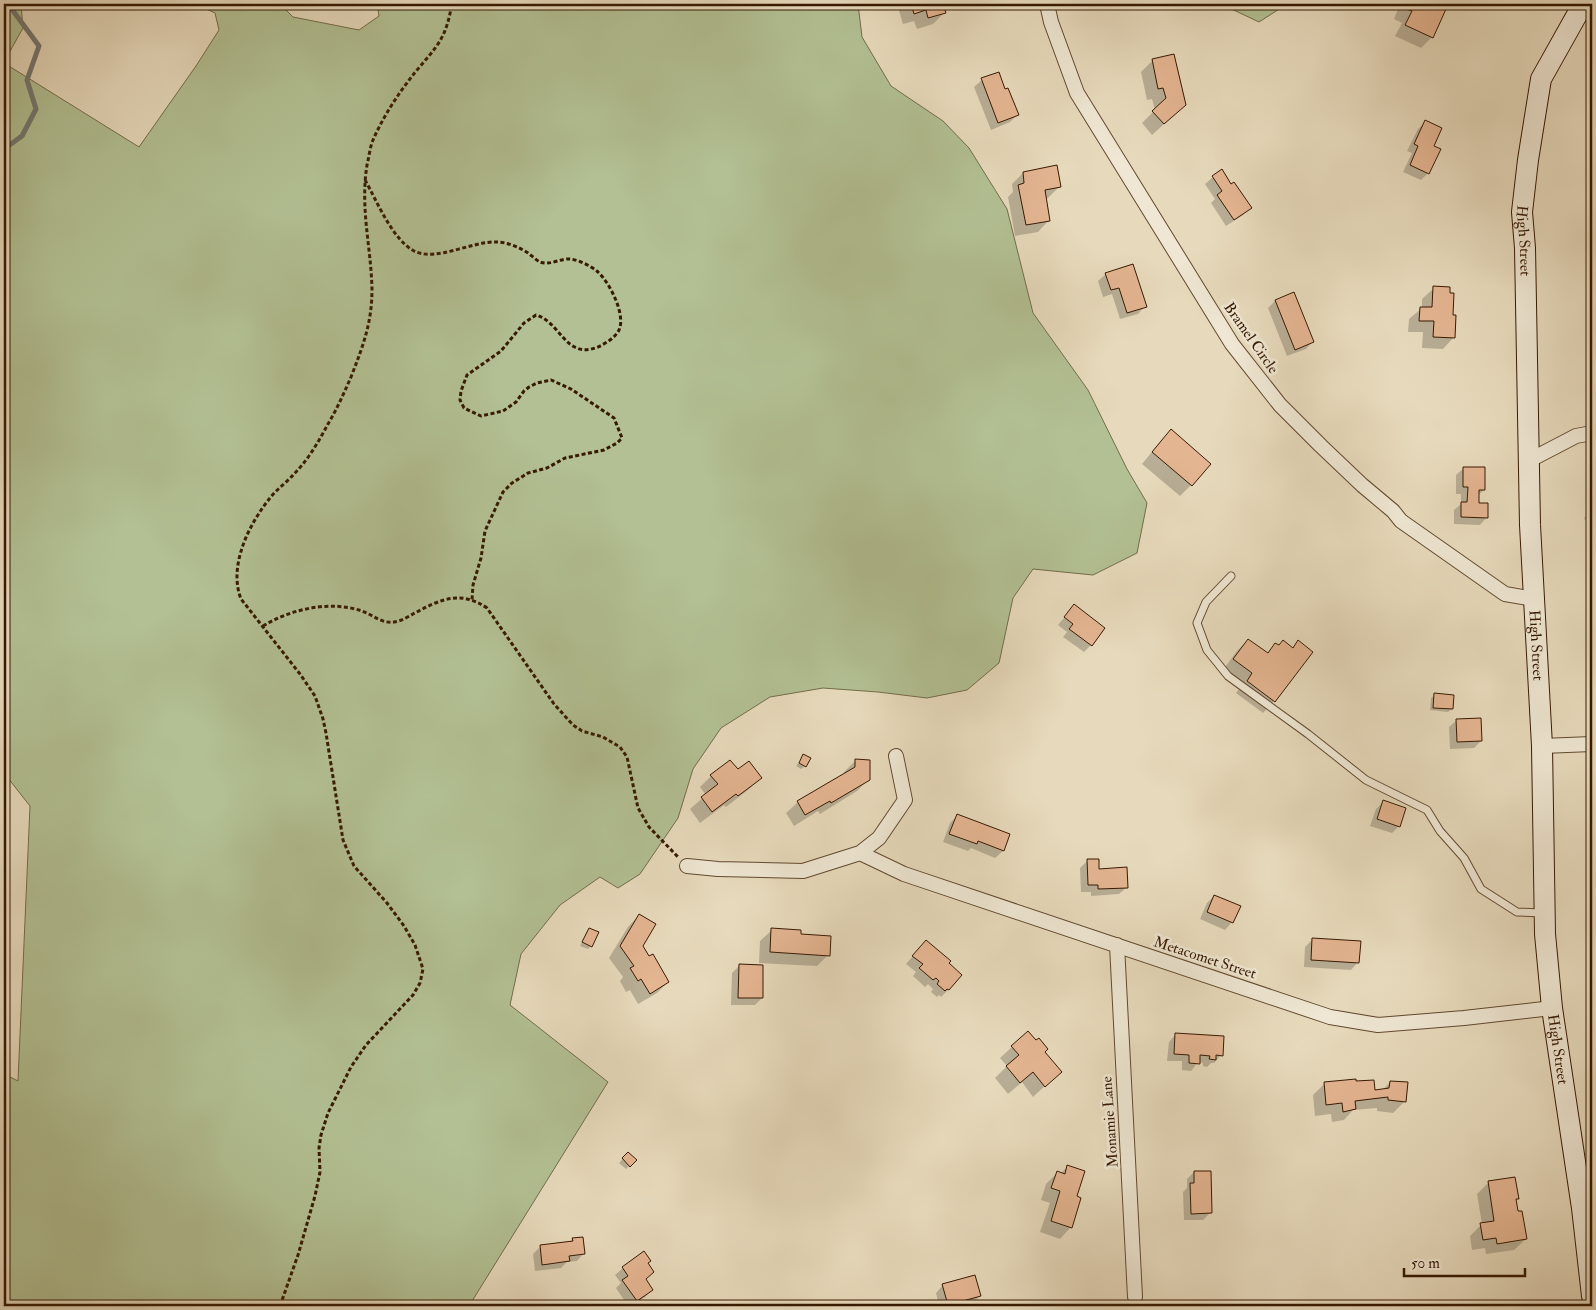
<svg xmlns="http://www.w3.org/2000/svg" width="1596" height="1310" viewBox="0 0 1596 1310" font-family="'IM FELL Double Pica',serif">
<rect width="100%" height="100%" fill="#e7dabc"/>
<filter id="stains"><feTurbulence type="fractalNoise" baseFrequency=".004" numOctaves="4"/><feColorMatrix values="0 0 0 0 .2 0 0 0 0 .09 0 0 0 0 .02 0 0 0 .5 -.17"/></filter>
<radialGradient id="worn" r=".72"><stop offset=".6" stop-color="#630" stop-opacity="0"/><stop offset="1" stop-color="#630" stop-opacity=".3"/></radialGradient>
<path fill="#b2c093" stroke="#746c4a" d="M4,4H21L23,28L4,62Z
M196,4H280L293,17L359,30L379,16L377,4H858L862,37L891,86L943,121L969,148L1007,209L1033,313L1088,390L1127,469L1147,503L1137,553L1093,575L1033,569L1013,598L999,663L967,690L927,698L878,692L823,688L770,697L721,728L693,769L678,818L640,874L618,888L600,877L560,905L521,954L510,1005L608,1082L469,1306H4V1074L18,1081L30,806L4,773V63L139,147L196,66L219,30L215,13Z
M1221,4H1287L1259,22Z"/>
<path fill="#0003" d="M897,4H942L945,12L933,24L917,29L914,21L903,24Z
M1404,4H1442L1432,37L1421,48L1395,36L1402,23L1394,19L1398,9Z
M1173,56V116L1152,135L1142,123L1155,110L1152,99L1147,100L1141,72L1152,61Z
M982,80L1005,90L1017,115L1010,122L991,130L974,87Z
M1425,122L1432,146L1428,173L1421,180L1403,172L1412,153L1407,151L1418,129Z
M1023,173L1060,186L1048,198H1045L1049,220L1038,232L1015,236L1008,197L1013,192L1012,184Z
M1213,177L1231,186L1250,208L1243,215L1226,226L1211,203L1215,199L1205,184Z
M1106,274L1145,306L1138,314L1120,319L1112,294L1103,297L1098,281Z
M1434,288L1452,316L1454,337L1443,349L1422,348L1423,332H1408L1409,319L1422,308V299Z
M1294,293L1313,341L1306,349L1287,356L1268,308L1275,301Z
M1160,442L1191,485L1180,496L1142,464Z
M1464,468L1484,490L1477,496V504L1487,517L1480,525L1454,524V510L1461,504V494H1456V475Z
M1592,504V523L1584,519Z
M1074,606L1091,645L1084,652L1063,637L1067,632L1058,625Z
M1592,634V654L1591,635Z
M1248,640L1266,654L1276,644L1292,648L1298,642L1312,652L1274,701L1263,713L1236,693L1242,685L1223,670L1237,651Z
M1435,695L1452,709L1448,712L1430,710L1431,698Z
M1457,720L1481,741L1474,748L1450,749L1449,727Z
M804,755L805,766L801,769L796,766Z
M855,761L868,780L857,791L820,814L818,811L794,826L786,813L798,802L844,775V772Z
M738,771L761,778L749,789L726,807L724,805L700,823L690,809L706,795L700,787L711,776Z
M1383,802L1399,826L1392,833L1370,826L1376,809Z
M957,816L1008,835L1003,851L995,858L971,848L968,851L943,842L950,823Z
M1087,861L1098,870L1127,887L1119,894L1091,896V892H1081L1080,868Z
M1214,896L1232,922L1225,930L1200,919L1207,903Z
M639,915L641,946L668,982L657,993L638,1004L630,990L626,992L620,981L623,977L609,958L628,927Z
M589,929L591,946L588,949L580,946L586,933Z
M772,930L800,935L828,955L817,966L759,963L760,941Z
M1313,939L1358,962L1351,970L1304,967L1305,947Z
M919,949L948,990L941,997L939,995L937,997L931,992L933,989L928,984L925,987L913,976L916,972L906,964Z
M739,966L762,998L755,1005H731L732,973Z
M1176,1034L1221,1055L1214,1063H1211L1207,1067L1203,1066V1063L1198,1062L1191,1071L1182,1070V1061H1167L1169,1042Z
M1012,1047L1043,1052L1060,1072L1033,1097L1022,1082L1008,1094L995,1078L1007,1066L1000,1058Z
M1390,1082L1405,1101L1393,1113L1377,1111V1108L1353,1110L1344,1120L1332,1122L1331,1114L1315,1116L1313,1095L1325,1083H1355L1373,1091H1382Z
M628,1153L635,1160L626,1169L619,1163Z
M1068,1166L1076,1197L1071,1227L1060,1239L1040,1232L1050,1203L1041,1200L1046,1184L1057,1173L1060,1174Z
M1194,1172L1210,1213L1203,1220H1184L1183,1192L1187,1188V1179Z
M1489,1182L1517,1198L1515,1200L1517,1213L1526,1239L1514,1250L1486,1254L1485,1248L1472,1250L1470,1236L1482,1224L1477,1194Z
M573,1239L584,1253L577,1261L567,1262L561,1268L535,1271L533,1254L541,1246L570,1242Z
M644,1253L647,1264L645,1280L652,1290L645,1297L631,1306H628L616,1288L621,1283L615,1275L623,1268Z
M943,1285L980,1296L973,1303L961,1306H939L936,1293Z"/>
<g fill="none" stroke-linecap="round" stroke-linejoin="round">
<path stroke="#747872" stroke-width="5" d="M4,149L22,136L36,109L27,80L39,46L8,4"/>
</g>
<path fill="#e4b591" stroke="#371902" d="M911,4H943L946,13L928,18L926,10L914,14Z
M1406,4H1443L1442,7L1446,9L1433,38L1405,25L1412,11L1404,8Z
M1174,54L1186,105L1164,124L1152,111L1166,98L1163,88L1158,89L1152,59Z
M999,72L1005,89L1008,88L1019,115L998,123L981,78Z
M1425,120L1442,128L1434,146L1441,149L1429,174L1410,165L1418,146L1414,144Z
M1057,165L1061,187L1045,190L1050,221L1026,225L1018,185L1024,183L1023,172Z
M1222,169L1231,184L1234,182L1252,208L1234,220L1217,195L1222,191L1212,176Z
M1133,264L1147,307L1127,313L1119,288L1111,290L1105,273Z
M1433,286L1450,287V293H1454L1453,315H1456L1455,338L1433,337L1434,321H1419L1420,307H1432Z
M1294,292L1314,342L1295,350L1275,300Z
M1171,429L1211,464L1192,486L1152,452Z
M1463,467H1485V490H1479V503H1488V518L1461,517V502H1467L1468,487H1463Z
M1074,604L1105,628L1092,646L1069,629L1073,624L1064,617Z
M1248,639L1268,653L1275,643L1279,645L1283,640L1293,648L1298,640L1313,652L1275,702L1247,681L1252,673L1233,659Z
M1434,693L1454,695L1453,709L1433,708Z
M1481,718L1482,741L1457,742L1456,719Z
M803,754L811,758L806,767L799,763Z
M855,759L870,760V780L831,803L830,801L805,815L797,801L855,767Z
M730,760L738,769L749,761L762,778L738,796L736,794L712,812L701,797L718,784L710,775Z
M1383,800L1406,808L1400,827L1377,819Z
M957,814L1010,834L1004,851L978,841L977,844L949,834Z
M1087,859H1099V869L1127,867L1128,888L1098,889V885H1088Z
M1214,895L1241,906L1233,923L1207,912Z
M639,914L656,924L643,946L649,956L653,954L669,982L650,994L641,979L638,981L630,968L634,966L620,946Z
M589,928L599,932L592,947L582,942Z
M771,928L801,930V934L831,936L830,956L770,952Z
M1312,938L1361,941L1359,963L1311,960Z
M926,940L951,961L949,963L962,975L949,990L947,989L945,991L937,984L939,981L936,978L933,980L919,968L923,964L912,956Z
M739,964L763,965V998H738Z
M1028,1031L1036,1040L1039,1038L1048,1049L1045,1052L1062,1072L1045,1087L1033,1072L1020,1083L1006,1066L1019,1055L1011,1046Z
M1175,1033L1224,1036L1223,1056L1216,1055V1060L1209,1059L1210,1056L1200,1055V1064L1189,1063V1055L1174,1054Z
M1356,1079V1081L1374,1080L1375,1090L1389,1088L1390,1081L1408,1082L1406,1102L1388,1100V1097L1355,1101L1356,1109L1343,1112L1342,1103L1326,1105L1324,1082Z
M628,1152L637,1160L630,1167L622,1158Z
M1067,1165L1085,1171L1077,1196L1081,1198L1072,1228L1051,1221L1060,1191L1051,1188L1057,1171L1065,1174Z
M1194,1171H1211L1212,1213L1191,1214L1190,1183H1194Z
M1515,1177L1519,1199H1516L1518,1211H1522L1527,1239L1497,1244L1496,1238L1483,1240L1480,1223L1494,1221L1488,1181Z
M583,1237L585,1254L569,1256L570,1261L542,1265L540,1245L573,1241L572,1238Z
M644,1251L651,1261L648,1263L654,1272L646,1279L653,1290L637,1301L622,1280L628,1276L622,1267Z
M975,1275L981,1296L948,1305L942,1284Z"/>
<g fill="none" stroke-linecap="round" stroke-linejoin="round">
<defs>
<path id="lane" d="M1231,576L1206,602L1197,623L1207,650L1228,676L1308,734L1366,780L1427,810L1440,831L1464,858L1481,889L1517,912L1542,913"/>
<path id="street" d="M1047,4L1051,22L1077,93L1232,344L1280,405L1321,446L1362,485L1393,511L1401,521L1505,594L1534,599
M1528,461L1576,436L1592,433
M1542,746L1592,744
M860,853L879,838L905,800L896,756
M687,866L718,869L803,871L860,853L904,874L1330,1017L1378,1025L1464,1018L1552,1008
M1117,945L1135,1297"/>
<g id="secondary">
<path id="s1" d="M1583,4L1541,79L1528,160L1522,212L1525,248L1530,525L1542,746L1545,934L1552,1008L1582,1208L1592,1296"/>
</g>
</defs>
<use href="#lane" stroke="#634930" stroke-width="9"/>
<use href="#street" stroke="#634930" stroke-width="16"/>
<use href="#secondary" stroke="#371902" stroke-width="22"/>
<path stroke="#371902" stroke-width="3" stroke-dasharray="4 2.5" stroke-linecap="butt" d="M365,180C377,201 392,239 414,251C435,262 473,241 496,242C507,242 519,247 528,253C532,256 536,260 540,262C550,266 561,258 570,259C579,260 591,266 598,272C610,283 626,315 619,330C615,338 606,343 598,347C565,360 561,322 536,315L524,323L501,351L467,375L461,391L460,400L464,408L481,416L503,411L516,402L524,391L529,387L537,383L551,380L571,389L614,418L622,438L617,443L604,450L565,458L547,468L528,473L512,483L503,492L485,531L481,558L473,585L472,600
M263,626C291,609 330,600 362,611C373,615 382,624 394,622C402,621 409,616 415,613C441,599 461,590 487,608L554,704L573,725L582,731L603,737L620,747L627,757L638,808L649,827L678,857
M280,1306L298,1255L315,1196L320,1172L319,1148L321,1135L328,1113L351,1067L366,1045L413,995L420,983L423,969L415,945L404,926L387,903L354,866L343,840L326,733L323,719L315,696L300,674L241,599C228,566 249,524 270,498C277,489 287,482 294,474C308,460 319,441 328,424C337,409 344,393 351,377C363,346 372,323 372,289C371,246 360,209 367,165C369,157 370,147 373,140C383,117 398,94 413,75C423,62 437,49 444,33C448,24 450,14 452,4"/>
<use href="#lane" stroke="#efe7d3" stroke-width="7"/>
<use href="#street" stroke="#efe7d3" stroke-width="14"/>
<use href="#secondary" stroke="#efe7d3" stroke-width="20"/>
</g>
<g text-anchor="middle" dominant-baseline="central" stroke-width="5" stroke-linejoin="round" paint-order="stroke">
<g font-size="15" fill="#371902" stroke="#efe7d3">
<text stroke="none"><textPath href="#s1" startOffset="249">High Street</textPath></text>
<text transform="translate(1251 338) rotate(55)">Bramel Circle</text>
<text stroke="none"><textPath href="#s1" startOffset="654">High Street</textPath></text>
<text transform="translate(1205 958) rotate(18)">Metacomet Street</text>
<text stroke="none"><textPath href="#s1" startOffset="1059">High Street</textPath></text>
<text transform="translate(1110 1122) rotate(-94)">Monamie Lane</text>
</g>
</g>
<rect width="1596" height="1310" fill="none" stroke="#e7dabc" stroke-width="20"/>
<rect x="5" y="5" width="1586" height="1300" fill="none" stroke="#371902" stroke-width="2.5"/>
<rect x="10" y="10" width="1576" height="1290" fill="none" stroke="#371902"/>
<path d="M1404 1268v8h121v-8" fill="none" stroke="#371902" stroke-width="2.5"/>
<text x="1411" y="1268" font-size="15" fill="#371902" stroke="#efe7d3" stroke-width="4" paint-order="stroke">50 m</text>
<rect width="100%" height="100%" filter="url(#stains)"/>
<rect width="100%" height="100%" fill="url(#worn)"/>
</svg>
